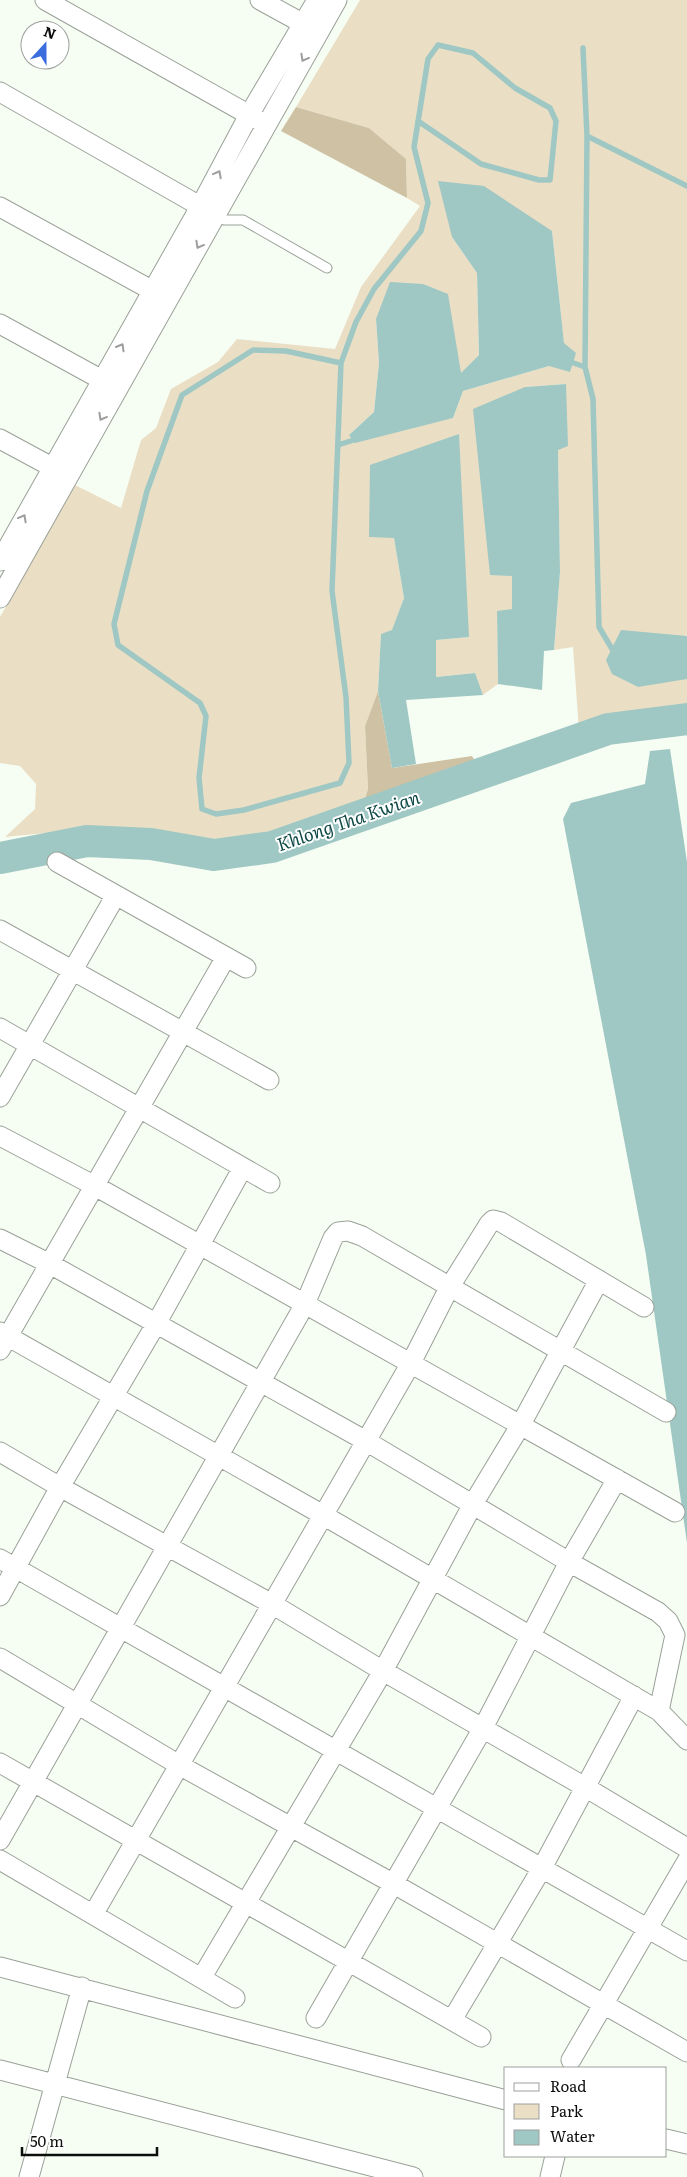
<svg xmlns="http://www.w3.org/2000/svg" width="687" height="2177" viewBox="0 0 687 2177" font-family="Literata,serif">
<rect width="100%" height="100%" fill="#f6fdf3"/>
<path fill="#eadfc5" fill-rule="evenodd" d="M360,0H687V636L685,635L682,678L687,679V704L667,706L579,731L573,647L554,650L560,572L558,450L566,384L525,387L490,574L512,576V609L497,612L498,684L483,695L474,673L436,677L435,640L469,637L394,538L404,598L392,631L381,635L378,691L365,726L368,789L365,799L241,843L198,845L97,828L5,837L35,809L36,784L20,766L0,763V617L75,485L121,508L141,440L156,428L171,389L218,362L237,339L335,349L361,287L420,206L407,198L406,159L369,128L296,107ZM552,231L564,344L549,366L463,391L453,418L349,435L374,412L379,363L376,319L461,374L479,355L477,273L452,237Z"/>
<path fill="#cfc2a4" d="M296,107L369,128L406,159L407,198L281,131Z
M378,691L392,768L472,756L481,771L379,802L365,799L368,789L365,726Z"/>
<path fill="#9fc7c3" d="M438,181L484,186L552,231L564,343L576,353L570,372L549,366L463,391L453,418L355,443L349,435L374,412L379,363L376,319L390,282L423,284L448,294L461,373L479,355L477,273L452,237Z
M566,384L568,446L558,450L560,572L554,650L544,651L542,690L498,684L497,611L512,609V576L490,575L473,409L525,387Z
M459,434L469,637L436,640V677L475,673L483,695L406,700L416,764L392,768L378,691L381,634L392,630L404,598L394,538L369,537L370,465Z
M621,630L687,636V679L638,687L612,674L606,660Z
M670,749L687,862V1543L646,1255L563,819L571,803L645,784L650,751Z"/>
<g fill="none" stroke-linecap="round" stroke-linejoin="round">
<path stroke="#9fc7c3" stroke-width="5.5" d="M583,48L587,136
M565,360L585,367L593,399L599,627L615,654
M341,363L286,351L253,350L182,395L147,491L114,624L118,645L200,703L206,716L199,778L202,809L216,814L244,810L340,783L349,763L346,697L332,591L341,363L356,322L374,289L421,231L428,203L414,147L428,59L438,45L473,53L515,88L550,108L556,121L550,180H539L481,164L418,121
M585,367L587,136L687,186
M338,445L360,438"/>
<path stroke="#9fc7c3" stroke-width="32" d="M0,858L87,841L151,844L214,855L272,847L608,729L687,719"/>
<defs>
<path id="lane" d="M216,216L224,220H243L327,268"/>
<path id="street" d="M45,0L260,121
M260,0L313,29
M0,92L212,213
M0,207L164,297
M0,324L113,386
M0,439L63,473
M0,561L200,207L249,115L317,0
M0,598L337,0
M57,862L246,968
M0,930L269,1080
M0,1028L270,1183
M0,1097L116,895
M0,1136L95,1186L675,1512
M0,1239L50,1264L366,1441L569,1562L658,1612L668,1621L675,1635L659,1711L687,1740
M0,1332L323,1515L659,1711
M0,1350L226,957
M0,1452L60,1487L272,1604L383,1671L585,1787L687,1848
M0,1559L687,1951
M0,1596L60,1487L156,1324L242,1169
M0,1658L179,1765L394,1884L687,2052
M0,1763L481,2037
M0,1840L305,1304L333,1238L338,1232L348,1231L362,1236L666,1412
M0,1860L235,1998
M94,1913L411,1363L449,1288L489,1224L493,1220L501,1222L644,1307
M0,1967L506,2100
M202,1977L383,1671L473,1504L520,1426L599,1280
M316,2018L483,1728L569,1562L617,1479
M452,2020L542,1868L634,1696
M571,2060L687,1861
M0,2070L413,2177
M666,2139L687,2144
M29,2177L82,1987
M550,2177L555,2156"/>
</defs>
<use href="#lane" stroke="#9aa198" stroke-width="11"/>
<use href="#street" stroke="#9aa198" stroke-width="21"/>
<use href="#lane" stroke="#fff" stroke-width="9"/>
<use href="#street" stroke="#fff" stroke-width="19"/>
</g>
<defs><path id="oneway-chevron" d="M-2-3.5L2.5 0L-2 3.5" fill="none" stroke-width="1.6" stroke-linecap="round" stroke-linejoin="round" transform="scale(1.25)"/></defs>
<g stroke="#9e9f9d">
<use href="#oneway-chevron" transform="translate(304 58) rotate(119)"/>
<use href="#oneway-chevron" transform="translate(218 174) rotate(-62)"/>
<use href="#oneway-chevron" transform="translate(199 245) rotate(119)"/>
<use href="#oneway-chevron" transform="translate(121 347) rotate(-60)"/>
<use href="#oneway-chevron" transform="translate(102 417) rotate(119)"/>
<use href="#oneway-chevron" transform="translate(23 518) rotate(-61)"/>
</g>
<g text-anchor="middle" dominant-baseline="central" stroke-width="4" stroke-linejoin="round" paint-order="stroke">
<g font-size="18" font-style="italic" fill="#0e4a46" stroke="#fff">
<text transform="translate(348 820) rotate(-19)">Khlong Tha Kwian</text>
</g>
</g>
<rect x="504" y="2067" width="162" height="90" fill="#ffffff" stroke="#9e9f9d"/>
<rect x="514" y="2083" width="25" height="8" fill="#ffffff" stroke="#9e9f9d"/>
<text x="550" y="2092" font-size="15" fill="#0c0e0b">Road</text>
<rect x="514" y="2104" width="25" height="15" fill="#eadfc5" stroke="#9e9f9d"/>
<text x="550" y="2117" font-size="15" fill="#0c0e0b">Park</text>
<rect x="514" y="2130" width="25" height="15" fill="#9fc7c3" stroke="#9e9f9d"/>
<text x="550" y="2142" font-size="15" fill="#0c0e0b">Water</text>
<g transform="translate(45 45) rotate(21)"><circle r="24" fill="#ffffff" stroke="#9e9f9d"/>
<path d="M0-4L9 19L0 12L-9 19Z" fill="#3c6dde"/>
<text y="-8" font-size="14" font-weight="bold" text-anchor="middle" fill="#0c0e0b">N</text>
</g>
<path d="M22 2147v8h135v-8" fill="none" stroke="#0c0e0b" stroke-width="2.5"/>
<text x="30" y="2147" font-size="15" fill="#0c0e0b" stroke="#ffffff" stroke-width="4" paint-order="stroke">50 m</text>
</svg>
